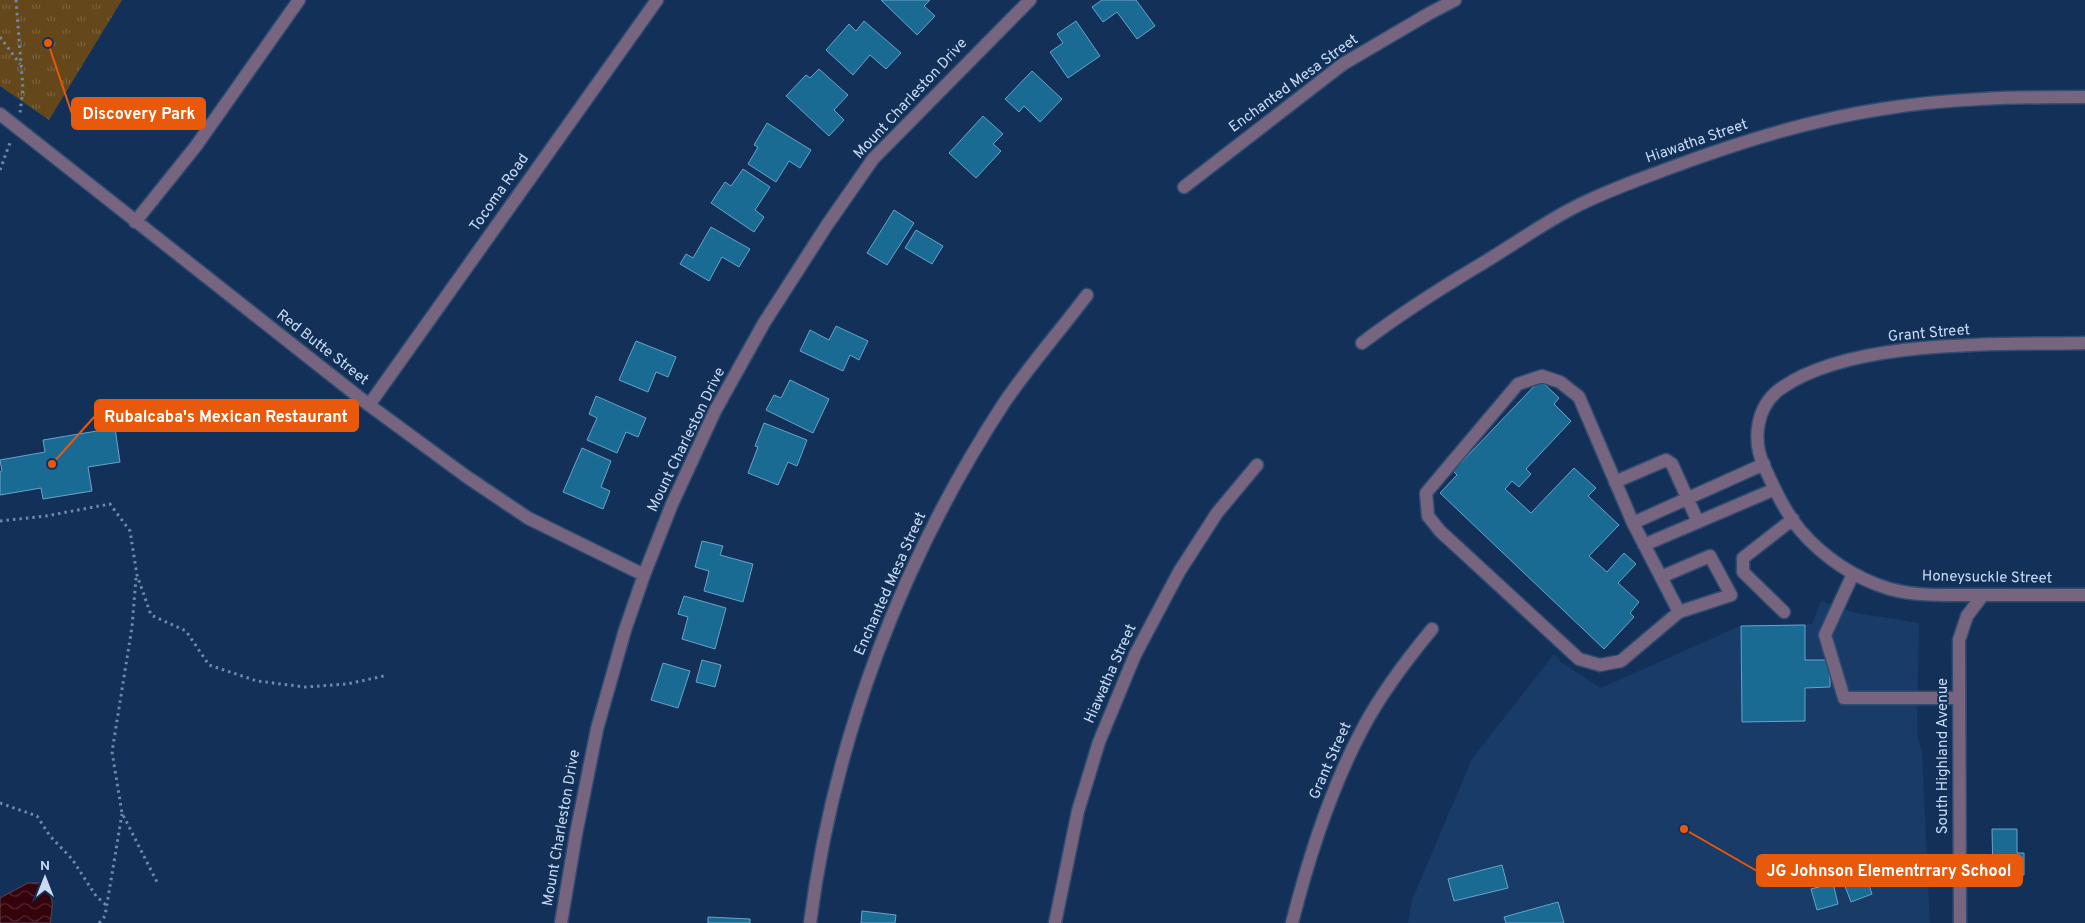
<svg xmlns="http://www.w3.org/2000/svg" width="2085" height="923" viewBox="0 0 2085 923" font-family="Overpass,sans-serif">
<defs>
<pattern id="park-tufts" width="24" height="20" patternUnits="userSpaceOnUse" patternTransform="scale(1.25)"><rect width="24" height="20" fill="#64481b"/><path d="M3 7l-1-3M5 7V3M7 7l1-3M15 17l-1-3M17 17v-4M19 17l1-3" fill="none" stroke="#79623d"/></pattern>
<pattern id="water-waves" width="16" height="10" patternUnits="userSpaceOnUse" patternTransform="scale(1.25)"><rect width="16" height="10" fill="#35030c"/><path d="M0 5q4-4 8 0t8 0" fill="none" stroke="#512730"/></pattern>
</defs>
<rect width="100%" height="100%" fill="#133158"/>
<path fill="#183b68" d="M1821,601L1856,613L1919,623L1917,733L1922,753L1930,923H1408L1412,900L1472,759L1554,654L1561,662L1601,688L1742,625L1812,624Z"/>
<path fill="url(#park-tufts)" d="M0,0H122L49,120L0,86Z"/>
<path fill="url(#water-waves)" stroke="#614452" d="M28,883H42C55,898 53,904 50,923H0V898Z"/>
<path fill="#1a6b94" stroke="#6aa3c6" d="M881,0H930L924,6L935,16L917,35Z
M1102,0H1136L1155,26L1137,39L1117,12L1103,22L1092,7Z
M864,21L901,53L886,69L870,55L853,75L826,50L849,24L856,31Z
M1076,21L1100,56L1068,78L1050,52L1063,43L1057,34Z
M819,69L848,95L834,110L844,120L829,136L786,96L806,75L810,78Z
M1032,71L1062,99L1040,122L1024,106L1019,112L1005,99Z
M983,116L1003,134L993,144L1001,151L976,178L949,153Z
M767,123L811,150L800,168L789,161L776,182L748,164L758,147L754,145Z
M743,169L770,187L755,210L764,217L754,232L711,203L725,182L731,186Z
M894,210L914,223L887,265L867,253Z
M711,227L750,249L739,267L722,257L709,281L680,264L686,254L693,258Z
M916,230L943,246L932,264L905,248Z
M836,326L868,341L859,360L850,355L843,371L800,351L810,330L829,340Z
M636,341L676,357L668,377L656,372L648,392L619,380Z
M790,380L829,399L813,433L766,410L774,395L781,398Z
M1540,380L1559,398L1554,404L1571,421L1526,469L1531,474L1519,487L1512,481L1505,489L1531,513L1574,468L1596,488L1588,496L1619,525L1589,556L1607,572L1624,553L1636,564L1618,583L1639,602L1630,613L1634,617L1604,649L1440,493L1457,475L1453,471Z
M596,396L646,418L638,437L626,432L617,453L587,440L597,418L589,414Z
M764,423L807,440L797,466L788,462L778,485L748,473L758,447L755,446Z
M115,428L120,462L88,467L92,491L43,499L41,488L0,495V472L2,471L0,460L45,452L43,440Z
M582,448L611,461L601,487L610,491L603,509L563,492Z
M702,541L723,546L720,555L753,564L743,602L704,591L709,571L695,567Z
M684,596L726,608L715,649L682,639L688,617L678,614Z
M1805,625V660H1830V687L1805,688V721L1742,722L1741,626Z
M702,660L721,665L715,687L696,682Z
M663,663L690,671L678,708L651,700Z
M1992,829H2017V853H2024V875H1993Z
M1502,865L1508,888L1454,901L1448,879Z
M1865,874L1872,894L1851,902L1843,881Z
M1833,883L1838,904L1817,910L1811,889Z
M1558,902L1564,923H1506L1504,917Z
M862,911L896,915L895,923H861Z
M708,917L750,919V923H708Z"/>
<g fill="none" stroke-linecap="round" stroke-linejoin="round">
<defs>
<path id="minor" d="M0,114L369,405L467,477L528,518L644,575
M1184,187L1343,64L1430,13L1455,0
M135,222L196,146L299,0
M1362,343C1400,314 1441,288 1483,263C1513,245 1542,224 1573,208C1603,192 1635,181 1667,169C1736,143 1809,120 1882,109C1949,98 2017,97 2085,97
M2085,343C1999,345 1852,338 1780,389C1756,407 1752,440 1764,466C1774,488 1785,512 1800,530C1824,558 1856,579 1890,589C1915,596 1942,595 1968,595C2007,595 2046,595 2085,595
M369,405L657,0
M1615,482L1666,460L1672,464L1698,522
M1633,523L1679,612
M1644,545L1775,489
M1853,574L1825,635L1844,698H1959
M1661,577L1710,556L1731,595L1679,612L1621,661L1600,665L1579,659L1440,531L1428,516L1426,493L1518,384L1542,376L1560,382L1579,397L1633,523L1764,464
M1784,612L1743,572V558L1793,519
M561,923L576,834L597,729L625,630L644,575L672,504L715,411L764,323L827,225L873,159L1030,0
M810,923C834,738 902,559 1004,403C1029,366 1060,331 1087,295
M1055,923L1078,811L1099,742L1135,655L1179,572L1217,513L1257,465
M1292,923C1309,856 1331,787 1364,726C1381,694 1409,657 1432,629
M1960,923L1959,640L1967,616L1983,595"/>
</defs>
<use href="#minor" stroke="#304c71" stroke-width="15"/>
<path stroke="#7088a8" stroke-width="3" stroke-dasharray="2.5 4" stroke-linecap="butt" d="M16,0L23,89L20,113
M0,37L20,64
M0,170L11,140
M0,521L46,516L110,504L130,531L137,575L151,615L186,631L209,665L257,681L305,687L347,684L384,676
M136,578L132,627L112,752L122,813L157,882
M0,803L37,816L50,836L72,859L96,896L107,906
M99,923L105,916L122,814"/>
<use href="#minor" stroke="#77657f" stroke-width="12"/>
</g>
<g text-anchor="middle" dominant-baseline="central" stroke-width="4" stroke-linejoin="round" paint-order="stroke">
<g font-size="15" fill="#c9dbf4" stroke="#133158">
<text transform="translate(1294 84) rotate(-36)">Enchanted Mesa Street</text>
<text transform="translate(911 99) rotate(-47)">Mount Charleston Drive</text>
<text transform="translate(1697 142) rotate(-19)">Hiawatha Street</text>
<text transform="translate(500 193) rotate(-55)">Tocoma Road</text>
<text transform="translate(1929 334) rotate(-5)">Grant Street</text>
<text transform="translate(322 348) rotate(38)">Red Butte Street</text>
<text transform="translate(687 440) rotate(-64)">Mount Charleston Drive</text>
<text transform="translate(1987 578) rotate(1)">Honeysuckle Street</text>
<text transform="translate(891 584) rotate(-66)">Enchanted Mesa Street</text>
<text transform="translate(1111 674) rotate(-66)">Hiawatha Street</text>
<text transform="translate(1943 756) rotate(-90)">South Highland Avenue</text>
<text transform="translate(1331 761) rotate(-66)">Grant Street</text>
<text transform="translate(562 828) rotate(-80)">Mount Charleston Drive</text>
</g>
</g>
<path fill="none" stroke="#e8590c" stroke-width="2" d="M48 43L72 114M52 464L95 416M1684 829L1757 871"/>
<g fill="#e8590c" stroke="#133158" stroke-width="2">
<circle cx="48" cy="43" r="5"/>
<circle cx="52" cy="464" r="5"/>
<circle cx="1684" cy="829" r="5"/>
</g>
<g fill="#e8590c" stroke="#e8590c" stroke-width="2">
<rect x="72" y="98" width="133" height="31" rx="5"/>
<rect x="95" y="400" width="263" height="31" rx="5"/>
<rect x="1757" y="855" width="265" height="31" rx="5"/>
</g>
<g font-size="16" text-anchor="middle" font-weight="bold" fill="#fff">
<text x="139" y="119">Discovery Park</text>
<text x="226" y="422">Rubalcaba's Mexican Restaurant</text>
<text x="1889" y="876">JG Johnson Elementrrary School</text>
</g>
<g transform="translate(45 878)" stroke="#133158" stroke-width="4" paint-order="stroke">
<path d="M0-4L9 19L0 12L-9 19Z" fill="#c9dbf4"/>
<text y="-8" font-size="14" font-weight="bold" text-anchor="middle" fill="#c9dbf4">N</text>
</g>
</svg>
